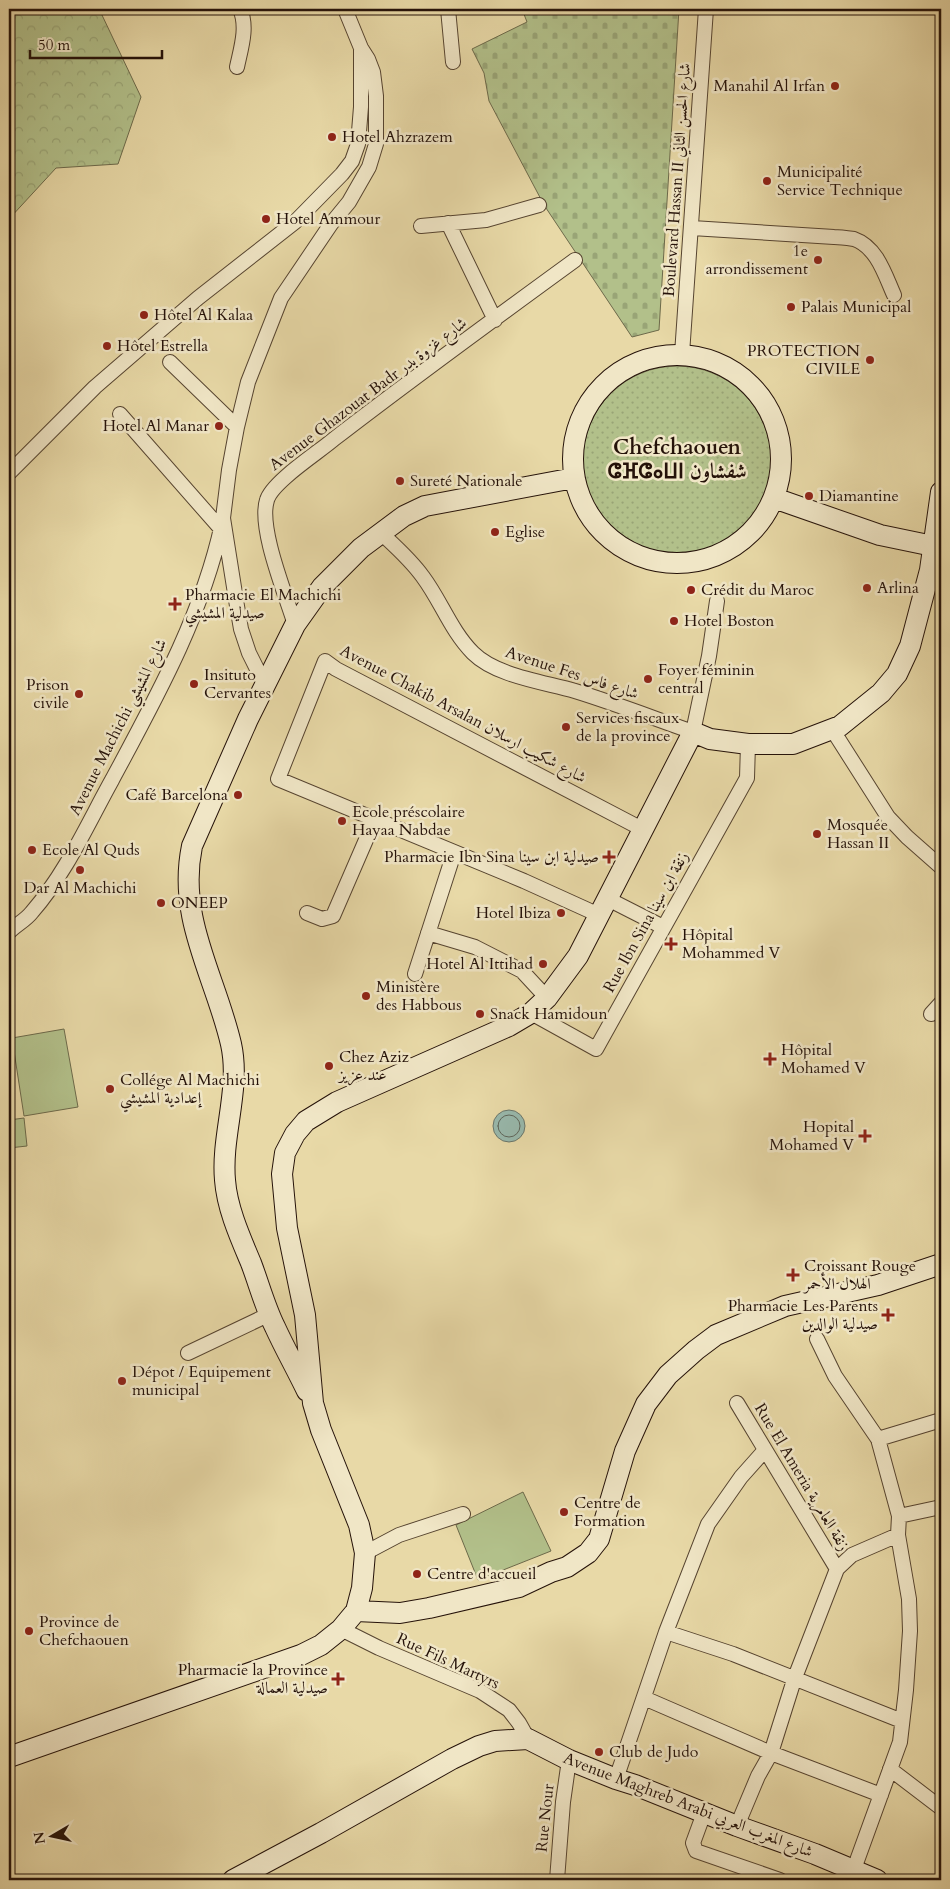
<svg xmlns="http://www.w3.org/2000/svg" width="950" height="1889" viewBox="0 0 950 1889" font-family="Cardo,Amiri,'Noto Sans Tifinagh',serif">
<defs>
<pattern id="grass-dots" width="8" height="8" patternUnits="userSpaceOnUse" patternTransform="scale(1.25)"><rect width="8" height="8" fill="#b2c08a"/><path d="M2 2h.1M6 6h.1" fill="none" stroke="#99a476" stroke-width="1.8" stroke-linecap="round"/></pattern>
<pattern id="forest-crowns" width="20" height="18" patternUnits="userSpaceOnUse" patternTransform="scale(1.25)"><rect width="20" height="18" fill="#b2c08a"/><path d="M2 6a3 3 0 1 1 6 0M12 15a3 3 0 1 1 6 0" fill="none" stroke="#99a476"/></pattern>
<pattern id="cemetery-stones" width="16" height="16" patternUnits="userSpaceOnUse" patternTransform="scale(1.25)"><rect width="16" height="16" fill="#b2c08a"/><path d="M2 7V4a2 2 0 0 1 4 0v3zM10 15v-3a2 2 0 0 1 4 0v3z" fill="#99a476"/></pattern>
</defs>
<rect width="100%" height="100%" fill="#e8d9a7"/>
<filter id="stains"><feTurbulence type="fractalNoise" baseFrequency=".004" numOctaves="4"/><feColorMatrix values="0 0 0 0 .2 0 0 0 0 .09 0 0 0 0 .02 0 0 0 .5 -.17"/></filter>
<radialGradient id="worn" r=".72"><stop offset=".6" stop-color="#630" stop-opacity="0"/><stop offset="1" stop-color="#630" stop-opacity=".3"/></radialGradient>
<path fill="url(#grass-dots)" stroke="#6c694a" d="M583 460a94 94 0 1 1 188 0a94 94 0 1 1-188 0Z"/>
<path fill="url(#forest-crowns)" stroke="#6c694a" d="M9,9H96L101,13L141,97L118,164L56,168L9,219Z"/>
<path fill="url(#cemetery-stones)" stroke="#6c694a" d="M522,9H679L659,330L632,337L544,205L489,101L484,73L472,49L527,22Z"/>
<path fill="#b2c08a" stroke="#6c694a" d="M64,1029L78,1107L24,1116L12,1038Z
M24,1118L27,1146L9,1148V1120Z
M523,1492L551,1551L478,1580L456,1525Z"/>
<path fill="#98b9ad" stroke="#6a766b" d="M493 1126a16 16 0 1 1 32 0a16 16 0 1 1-32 0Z"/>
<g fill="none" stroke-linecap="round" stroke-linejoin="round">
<path stroke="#5e665b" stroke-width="1" d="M498 1126a11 11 0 1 1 22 0a11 11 0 1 1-22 0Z"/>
<defs>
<path id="street" d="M448,9L453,62
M237,67C241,48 248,27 240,9
M448,223L495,320
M421,226L486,220L539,205
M692,228L834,237C840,237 847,238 854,239C877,247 885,275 894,295
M682,354L706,9
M170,362L237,427
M120,414L221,529
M9,473L95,387L198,298L295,222L342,174L352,161L358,144L361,107V48L345,9
M381,533C396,547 411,560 423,577C441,601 451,631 473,653C496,676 544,682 575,691C614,703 653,718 693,732L709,656L717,601
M295,625C286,595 258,528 267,500C272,482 319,452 334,439C413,378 494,319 575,260
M265,685L249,653L241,629L237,606L223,518L229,470L237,427L248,382L281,298L331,224L349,202L369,167L376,144V96L373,72L368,59L361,48
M832,729L888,817L907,837L941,867
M608,899L663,927
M307,913L322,919L333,916L375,819
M599,915L524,881L278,779L325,661L336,669L644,830
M9,932C16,925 26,920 32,912C66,873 87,825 112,780C156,698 202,616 222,524
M428,933L475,947L522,971L547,998
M415,974L454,853
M531,1013L596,1049L747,778L748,744
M931,1014L941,1003
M817,1339L835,1376L878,1439L899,1516L898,1535L909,1599L910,1631L906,1690L900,1742L850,1880
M188,1353L270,1314
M737,1403L837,1569
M878,1439L941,1420
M899,1516L941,1507
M365,1553L399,1535L463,1514
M341,1629L379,1648L480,1691L509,1710L519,1723L528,1739
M666,1632L733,1654L902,1721
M644,1698L771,1753L881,1795
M890,1769L941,1808
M616,1779L666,1632L708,1524L741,1477L765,1450
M704,1813L693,1843L696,1851L780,1880
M737,1826L758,1776L771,1753L794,1680L837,1569L852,1555L898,1535
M557,1880L563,1802L569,1760"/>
<path id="secondary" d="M573 459a104 104 0 1 1 208 0a104 104 0 1 1-208 0Z
M774,498L880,535L933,546L941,544
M307,1391C297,1370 285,1349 275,1327C265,1307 259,1284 251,1263C240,1237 227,1208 225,1180C221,1135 241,1089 231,1044C215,975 177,919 192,846L248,719L295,625L322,587L361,548L404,516L425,506L574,478
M356,1611L400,1613L429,1608L519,1587L551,1572L567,1567L588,1553L599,1539L625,1451L646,1404L668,1375L696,1350L716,1335L785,1306L878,1285L941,1264
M9,1757L301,1655L321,1645L341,1629L356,1611L362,1588L365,1553L359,1525L321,1430L313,1403L305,1315L287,1228L282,1174L285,1153L295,1134L306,1121L337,1102L509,1026L531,1013L547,998L578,956L693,732L710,739L748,744H793L840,726L881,693L897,674L910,646L930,570L941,492
M233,1880L321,1833L452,1759L479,1746L495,1741L528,1739L569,1760L616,1779L635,1785L737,1826L815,1854L877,1880"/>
</defs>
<use href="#street" stroke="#564430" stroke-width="16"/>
<use href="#secondary" stroke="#251209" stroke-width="22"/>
<use href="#street" stroke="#f0e6c6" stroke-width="14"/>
<use href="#secondary" stroke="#f0e6c6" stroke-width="20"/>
</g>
<g fill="#8f2418" stroke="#f0e6c6" stroke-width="2">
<circle cx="835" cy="86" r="5"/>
<circle cx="332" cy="137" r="5"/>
<circle cx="767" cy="181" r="5"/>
<circle cx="266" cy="219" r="5"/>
<circle cx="818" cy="260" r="5"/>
<circle cx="791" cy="307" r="5"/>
<circle cx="144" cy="315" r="5"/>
<circle cx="107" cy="346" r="5"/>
<circle cx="870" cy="360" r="5"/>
<circle cx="219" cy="426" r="5"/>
<circle cx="400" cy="481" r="5"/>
<circle cx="809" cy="496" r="5"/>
<circle cx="495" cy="532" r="5"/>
<circle cx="867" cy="588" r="5"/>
<circle cx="691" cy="590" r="5"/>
<path d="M172.5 596.5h5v5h5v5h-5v5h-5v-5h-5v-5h5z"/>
<circle cx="674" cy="621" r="5"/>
<circle cx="648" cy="679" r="5"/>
<circle cx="194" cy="684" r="5"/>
<circle cx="79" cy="694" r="5"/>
<circle cx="566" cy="727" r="5"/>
<circle cx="238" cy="795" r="5"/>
<circle cx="342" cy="821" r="5"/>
<circle cx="817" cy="834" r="5"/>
<circle cx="32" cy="850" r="5"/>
<path d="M606.5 849.5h5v5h5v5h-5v5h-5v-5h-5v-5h5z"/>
<circle cx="80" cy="870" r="5"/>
<circle cx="161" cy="903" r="5"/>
<circle cx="561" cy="913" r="5"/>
<path d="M668.5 936.5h5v5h5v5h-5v5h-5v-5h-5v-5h5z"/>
<circle cx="543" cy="964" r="5"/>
<circle cx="366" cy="996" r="5"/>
<circle cx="480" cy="1014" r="5"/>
<path d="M767.5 1051.5h5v5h5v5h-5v5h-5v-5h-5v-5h5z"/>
<circle cx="329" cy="1066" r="5"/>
<circle cx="110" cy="1089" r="5"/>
<path d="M862.5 1128.5h5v5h5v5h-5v5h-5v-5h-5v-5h5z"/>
<path d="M790.5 1267.5h5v5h5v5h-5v5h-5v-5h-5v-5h5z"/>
<path d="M885.5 1307.5h5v5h5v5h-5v5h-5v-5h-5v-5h5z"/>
<circle cx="122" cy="1381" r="5"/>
<circle cx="564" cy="1512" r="5"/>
<circle cx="417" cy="1574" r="5"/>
<circle cx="29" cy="1631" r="5"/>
<path d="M335.5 1671.5h5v5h5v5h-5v5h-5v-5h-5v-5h5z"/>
<circle cx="599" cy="1752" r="5"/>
</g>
<g text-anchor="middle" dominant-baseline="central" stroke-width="5" stroke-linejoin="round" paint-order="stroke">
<g font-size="16" fill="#251209" stroke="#f0e6c6" text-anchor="start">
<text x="825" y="86" text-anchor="end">Manahil Al Irfan</text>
<text x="342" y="137">Hotel Ahzrazem</text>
<text x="777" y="172">Municipalité<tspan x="777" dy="18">Service Technique</tspan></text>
<text x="276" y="219">Hotel Ammour</text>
<text x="808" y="251" text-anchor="end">1e<tspan x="808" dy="18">arrondissement</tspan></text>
<text x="801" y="307">Palais Municipal</text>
<text x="154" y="315">Hôtel Al Kalaa</text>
<text x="117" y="346">Hôtel Estrella</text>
<text x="860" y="351" text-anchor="end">PROTECTION<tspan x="860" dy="18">CIVILE</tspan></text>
<text x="209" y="426" text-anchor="end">Hotel Al Manar</text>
<text x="410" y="481">Sureté Nationale</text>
<text x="819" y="496">Diamantine</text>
<text x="505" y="532">Eglise</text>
<text x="877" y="588">Arlina</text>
<text x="701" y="590">Crédit du Maroc</text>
<text x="185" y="595">Pharmacie El Machichi<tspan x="185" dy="18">صيدلية المشيشي</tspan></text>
<text x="684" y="621">Hotel Boston</text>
<text x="658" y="670">Foyer féminin<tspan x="658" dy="18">central</tspan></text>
<text x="204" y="675">Insituto<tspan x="204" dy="18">Cervantes</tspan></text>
<text x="69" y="685" text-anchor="end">Prison<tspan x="69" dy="18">civile</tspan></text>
<text x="576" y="718">Services fiscaux<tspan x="576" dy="18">de la province</tspan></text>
<text x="228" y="795" text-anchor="end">Café Barcelona</text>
<text x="352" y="812">Ecole préscolaire<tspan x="352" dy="18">Hayaa Nabdae</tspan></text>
<text x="827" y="825">Mosquée<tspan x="827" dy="18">Hassan II</tspan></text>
<text x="42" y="850">Ecole Al Quds</text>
<text x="599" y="857" text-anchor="end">Pharmacie Ibn Sina صيدلية ابن سينا</text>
<text x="80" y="888" text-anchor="middle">Dar Al Machichi</text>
<text x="171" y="903">ONEEP</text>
<text x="551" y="913" text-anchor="end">Hotel Ibiza</text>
<text x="682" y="935">Hôpital<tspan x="682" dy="18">Mohammed V</tspan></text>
<text x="533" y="964" text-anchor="end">Hotel Al Ittihad</text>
<text x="376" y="987">Ministère<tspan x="376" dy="18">des Habbous</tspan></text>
<text x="490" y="1014">Snack Hamidoun</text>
<text x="781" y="1050">Hôpital<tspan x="781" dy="18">Mohamed V</tspan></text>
<text x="339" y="1057">Chez Aziz<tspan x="339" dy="18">عند عزيز</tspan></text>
<text x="120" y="1080">Collége Al Machichi<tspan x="120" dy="18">إعدادية المشيشي</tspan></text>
<text x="854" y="1127" text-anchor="end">Hopital<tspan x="854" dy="18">Mohamed V</tspan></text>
<text x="804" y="1266">Croissant Rouge<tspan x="804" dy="18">الهلال الأحمر</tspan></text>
<text x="878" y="1306" text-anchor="end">Pharmacie Les Parents<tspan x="878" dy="18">صيدلية الوالدين</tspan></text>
<text x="132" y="1372">Dépot / Equipement<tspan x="132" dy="18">municipal</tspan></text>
<text x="574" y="1503">Centre de<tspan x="574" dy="18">Formation</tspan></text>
<text x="427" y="1574">Centre d'accueil</text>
<text x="39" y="1622">Province de<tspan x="39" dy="18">Chefchaouen</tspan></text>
<text x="328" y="1670" text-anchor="end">Pharmacie la Province<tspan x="328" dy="18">صيدلية العمالة</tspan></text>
<text x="609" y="1752">Club de Judo</text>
</g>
<g font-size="16" fill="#251209" stroke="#f0e6c6">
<text transform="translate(677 180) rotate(-86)">Boulevard Hassan II شارع الحسن الثاني</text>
<text transform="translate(368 394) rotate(-37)">Avenue Ghazouat Badr شارع غزوة بدر</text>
<text transform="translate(572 673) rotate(18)">Avenue Fes شارع فاس</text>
<text transform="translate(463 714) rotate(28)">Avenue Chakib Arsalan شارع شكيب ارسلان</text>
<text transform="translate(118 727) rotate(-63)">Avenue Machichi شارع المشيشي</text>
<text transform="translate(646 922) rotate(-61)">Rue Ibn Sina زنقة ابن سينا</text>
<text transform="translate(802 1477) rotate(59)">Rue El Ameria زنقة العامرية</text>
<text transform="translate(448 1661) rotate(25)">Rue Fils Martyrs</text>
<text transform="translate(688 1805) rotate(21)">Avenue Maghreb Arabi شارع المغرب العربي</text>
<text transform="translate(545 1818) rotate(-84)">Rue Nour</text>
</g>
<g font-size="21" font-weight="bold" fill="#251209" stroke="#f0e6c6">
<text x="677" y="447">Chefchaouen<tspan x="677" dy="24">ⵛⴼⵛⴰⵡⵏ شفشاون</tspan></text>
</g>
</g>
<rect width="950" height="1889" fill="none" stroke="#e8d9a7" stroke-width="30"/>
<rect x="10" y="10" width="930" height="1869" fill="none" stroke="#251209" stroke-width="2.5"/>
<rect x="15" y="15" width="920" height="1859" fill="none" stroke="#251209"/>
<g transform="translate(52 1836) rotate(261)" stroke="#f0e6c6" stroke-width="4" paint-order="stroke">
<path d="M0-4L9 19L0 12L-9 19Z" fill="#251209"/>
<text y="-8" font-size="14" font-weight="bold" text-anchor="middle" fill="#251209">N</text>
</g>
<path d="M30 50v8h132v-8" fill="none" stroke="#251209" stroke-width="2.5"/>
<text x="38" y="50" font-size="15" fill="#251209" stroke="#f0e6c6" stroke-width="4" paint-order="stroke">50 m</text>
<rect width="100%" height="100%" filter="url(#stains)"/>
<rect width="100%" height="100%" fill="url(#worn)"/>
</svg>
